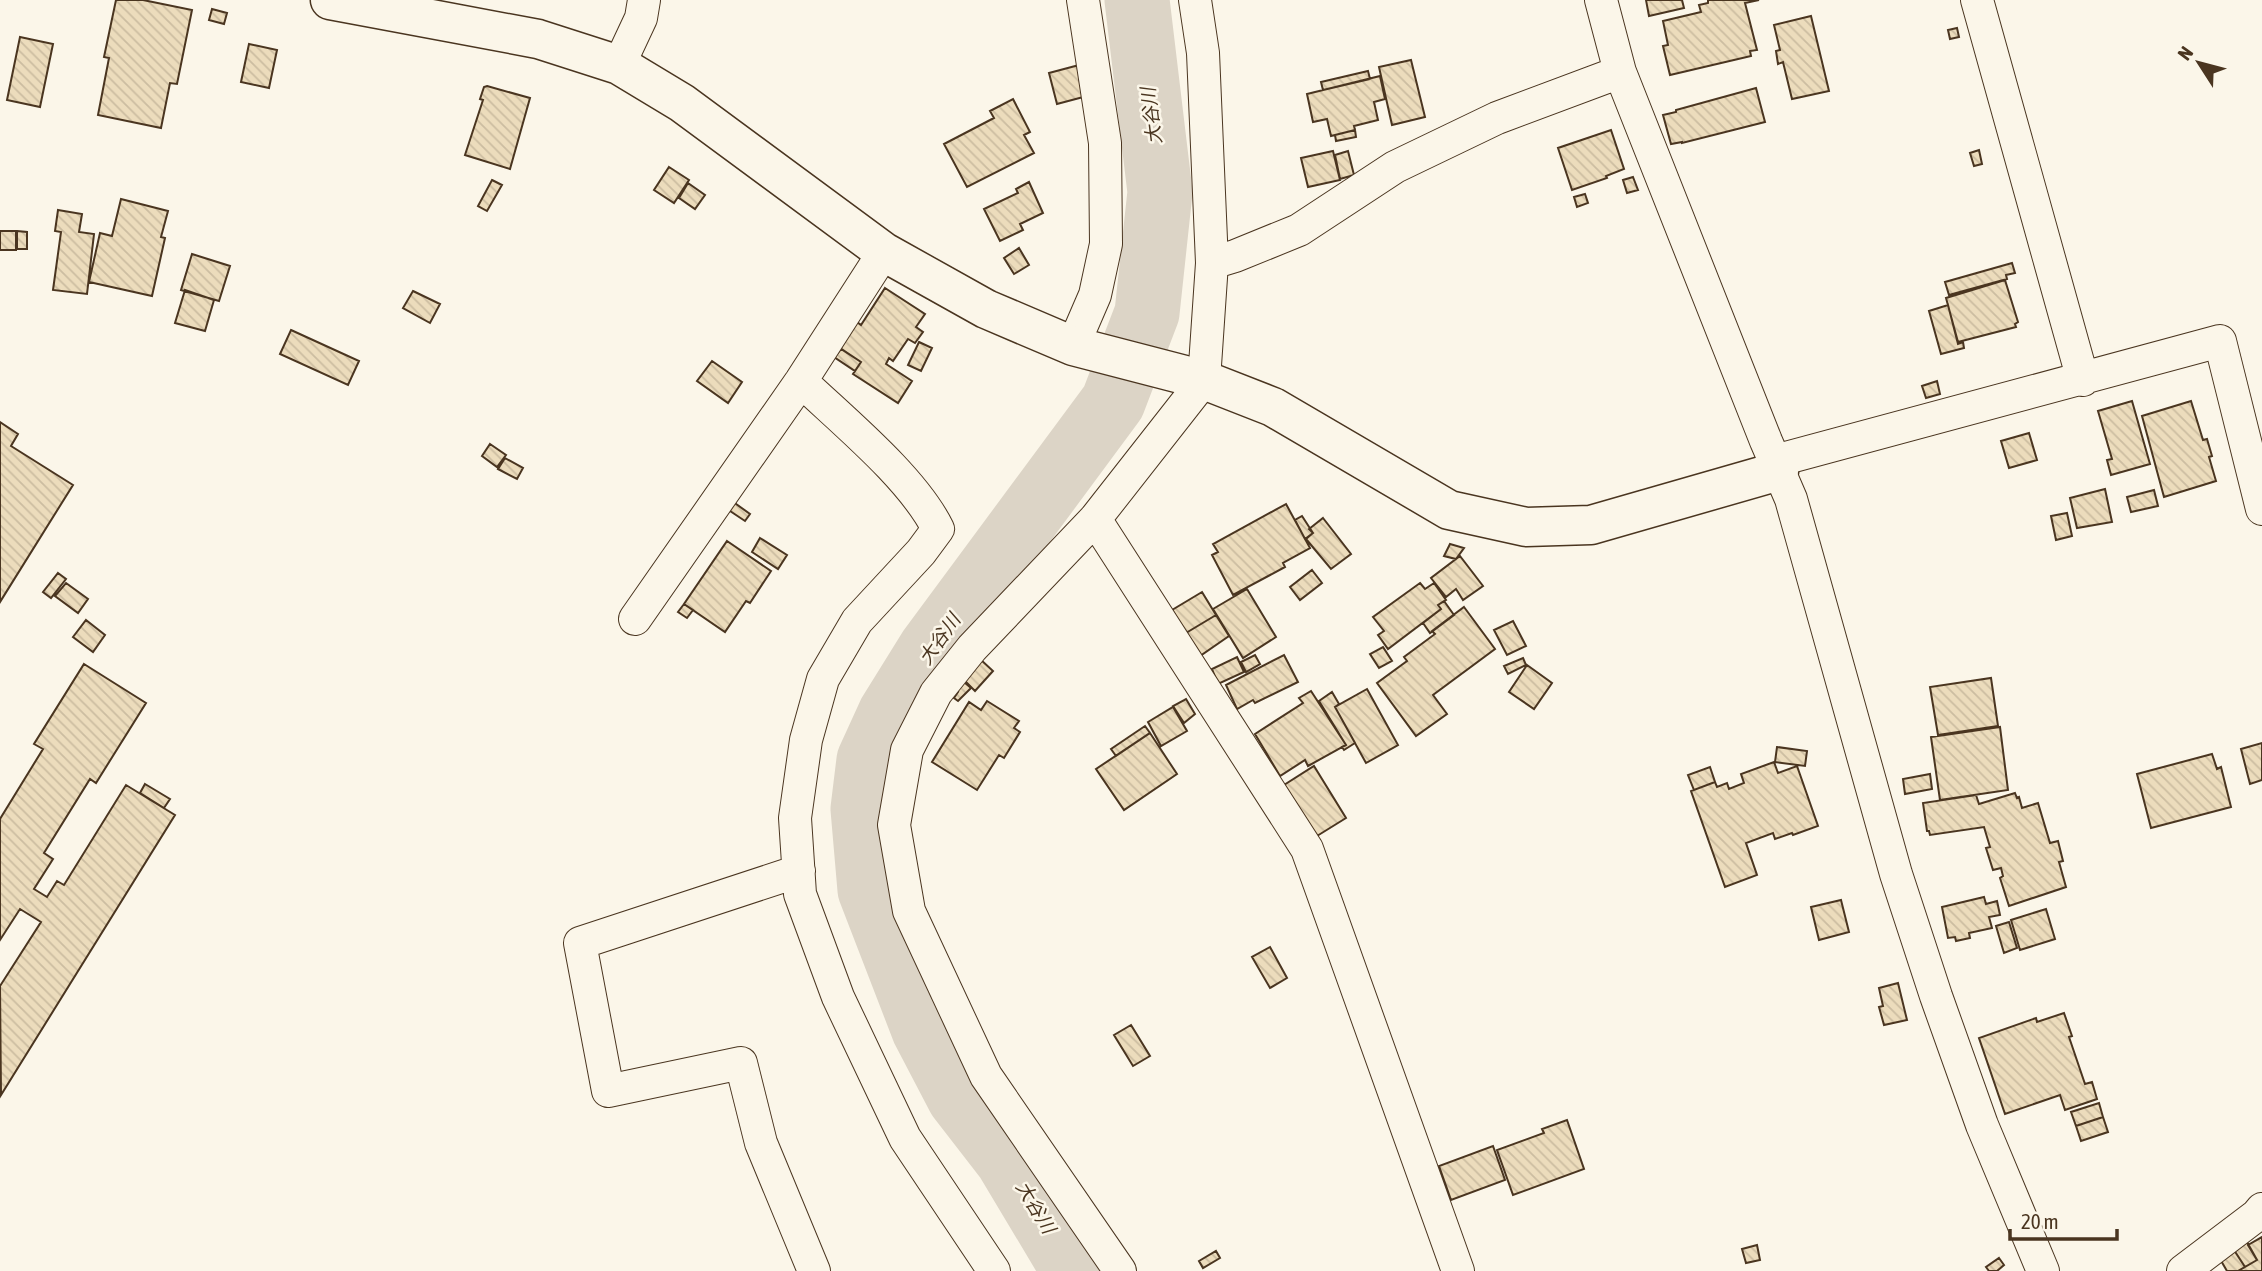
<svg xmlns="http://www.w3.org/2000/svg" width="2262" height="1271" viewBox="0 0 2262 1271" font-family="'Asap Condensed','Noto Sans JP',sans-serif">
<defs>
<pattern id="building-back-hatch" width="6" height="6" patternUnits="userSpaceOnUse" patternTransform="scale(1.75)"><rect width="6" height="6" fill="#ecdcbc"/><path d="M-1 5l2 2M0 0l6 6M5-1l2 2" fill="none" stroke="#ccbda1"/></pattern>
</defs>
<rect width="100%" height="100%" fill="#fbf6e9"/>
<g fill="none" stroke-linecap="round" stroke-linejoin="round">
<path stroke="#dcd4c6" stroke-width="65" d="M1074,1271L1007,1159L959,1097L924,1030L870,890L863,809L869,760L890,714L931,648L1113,402L1147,313L1160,192L1137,0"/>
</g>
<path fill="url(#building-back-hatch)" stroke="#4a3520" stroke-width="2" d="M116,0H143L192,10L177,84L170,83L161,128L98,115L109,58L104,57Z
M1646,0H1682L1684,8L1649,16Z
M1708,0H1759L1745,3L1757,50L1750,51L1751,56L1670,75L1663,46L1668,45L1663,21L1701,12L1699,5L1708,3Z
M212,9L227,13L224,24L209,20Z
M1811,16L1829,91L1792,99L1783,62L1778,64L1776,51L1780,50L1774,25Z
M1957,28L1959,37L1950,39L1948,30Z
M20,37L53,44L40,107L7,100Z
M249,44L277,50L269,88L241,82Z
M1411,60L1425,117L1392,125L1379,67Z
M1079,65L1087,96L1057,104L1049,73Z
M1368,71L1370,79L1323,90L1321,82Z
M1380,76L1385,99L1374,102L1378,120L1354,126L1355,130L1331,136L1327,119L1313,122L1307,94Z
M487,86L530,98L510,169L465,155L483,100L480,99L484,87Z
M1756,88L1765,122L1682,143V142L1671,144L1663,115L1676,112V110Z
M1013,99L1030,132L1024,135L1034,153L967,187L944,144L994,118L990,111Z
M1355,130L1356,137L1336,141L1335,135Z
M1611,130L1624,169L1606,176L1607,178L1572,190L1558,148Z
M1979,150L1982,164L1974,166L1970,153Z
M1333,151L1340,180L1308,187L1301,158Z
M1348,151L1354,175L1340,179L1335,155Z
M669,167L689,180L674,203L654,190Z
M1633,177L1638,190L1627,193L1623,180Z
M492,180L502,185L487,211L478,206Z
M1029,182L1043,213L1020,224L1023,230L1000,241L984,209L1018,193L1016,189Z
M688,183L705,195L695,209L679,198Z
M1585,194L1588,203L1577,207L1574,197Z
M121,199L168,211L161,237L165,238L152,296L89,282L100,233L112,236Z
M58,210L82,214L79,232L94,234L87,294L53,290L61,232L55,231Z
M0,231H16V250H0Z
M17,231L27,232V249H17Z
M1019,248L1029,265L1014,274L1004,258Z
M192,254L230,266L219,301L181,290Z
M2012,263L2015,273L2006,275L2007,279L1949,295L1945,282Z
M2005,280L2018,322L2015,324L2016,327L1958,342L1946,298Z
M885,288L925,314L916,327L923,332L915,343L908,339L893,361L889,358L886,364L912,381L898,403L853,374L861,362L840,348L857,322L861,325Z
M185,290L214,300L205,331L175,323Z
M413,291L440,304L430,323L403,308Z
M1948,305L1958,344L1963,342L1964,348L1941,354L1929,311Z
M291,330L359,361L348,385L280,354Z
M919,342L932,348L921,371L908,365Z
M841,349L861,362L855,371L834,357Z
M712,361L742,382L728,403L697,381Z
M1937,381L1940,394L1926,398L1922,386Z
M2132,401L2150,464L2111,475L2107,460L2112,459L2098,411Z
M2191,401L2203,440L2207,439L2212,456L2209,457L2216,481L2164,497L2142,416Z
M0,422L18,434L11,446L73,485L0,602Z
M2029,433L2037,460L2009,468L2001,441Z
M490,444L506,455L497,467L482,456Z
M505,458L523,468L517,479L498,469Z
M2105,489L2112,522L2077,528L2070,498Z
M2154,490L2158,506L2131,512L2127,497Z
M732,501L750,514L745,521L727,509Z
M1286,504L1310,548L1283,563L1285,567L1233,595L1212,555L1218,552L1213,544Z
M2067,513L2072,536L2056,540L2051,516Z
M1302,516L1313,533L1305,539L1295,520Z
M1323,518L1351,554L1331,569L1306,539L1313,533L1309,529Z
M760,538L787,555L778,569L752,552Z
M727,541L771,571L750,603L746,601L725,632L684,604Z
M1450,544L1464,548L1456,559L1444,556Z
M1460,556L1483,586L1463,600L1456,589L1446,597L1431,578Z
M1312,570L1322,583L1300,600L1290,587Z
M58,573L66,579L51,598L43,592Z
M66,583L88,599L78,613L55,596Z
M1420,583L1425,589L1434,583L1446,600L1438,605L1441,609L1388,649L1378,635L1384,631L1373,617Z
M1247,589L1276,637L1243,658L1213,609Z
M1202,592L1216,615L1186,633L1172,610Z
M1444,601L1454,615L1430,633L1423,623L1441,609L1438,605Z
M684,604L693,610L687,618L678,612Z
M1464,607L1495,649L1433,695L1447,714L1416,736L1377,683L1407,661L1404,657L1435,634L1432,631Z
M1216,615L1229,636L1200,656L1186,633Z
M86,620L105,635L93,652L73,637Z
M1513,621L1526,646L1507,655L1494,630Z
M1383,647L1392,661L1379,668L1370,654Z
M1255,655L1260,664L1246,672L1241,662Z
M1284,655L1298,682L1255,703L1253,700L1237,709L1226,685Z
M1237,657L1244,672L1218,684L1212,669Z
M1523,658L1526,665L1508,674L1504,666Z
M980,659L993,671L975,691L963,679Z
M84,664L146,703L96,783L90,779L44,853L53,859L34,889L47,897L57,881L64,885L126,785L175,815L1,1095L0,986L41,922L20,909L0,940V819L43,749L34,744Z
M1527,665L1552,683L1534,709L1509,692Z
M1991,678L1998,726L1938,735L1930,687Z
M964,682L971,688L958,701L954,698L958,692L956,691Z
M1367,689L1398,745L1366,763L1335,707Z
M1311,691L1346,745L1308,766L1305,760L1280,776L1255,734L1303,703L1299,698Z
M1332,692L1339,704L1335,707L1355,743L1344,750L1342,747L1346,745L1319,701Z
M1186,699L1195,714L1184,723L1173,706Z
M987,701L1019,721L1014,728L1020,732L1004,758L999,755L977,790L932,762L969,702L981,710Z
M1173,707L1187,731L1161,746L1148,722Z
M1145,726L1150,733L1116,756L1111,749Z
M2000,727L2008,790L1940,800L1931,737Z
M1150,733L1177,774L1124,810L1096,769Z
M2262,743V780L2250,784L2241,749Z
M1777,747L1807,751L1805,766L1775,762Z
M2212,754L2217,769L2221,767L2231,807L2151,828L2137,774Z
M1774,762L1778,773L1797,766L1818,826L1793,835L1792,833L1775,839L1773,833L1746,843L1757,875L1725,887L1691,791L1715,782L1717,787L1727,783L1729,789L1744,783L1741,774Z
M1314,766L1346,818L1317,836L1284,785Z
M1710,767L1715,782L1694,790L1688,775Z
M1930,774L1932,789L1905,794L1903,779Z
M145,784L170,799L164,808L140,793Z
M2015,793L2017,798L2019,797L2022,808L2038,803L2050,843L2058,841L2063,861L2059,862L2066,887L2009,906L2000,878L2003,876L2001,868L1993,870L1986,848L1990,847L1984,827L1930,835L1929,831H1927L1923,803L1976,795L1979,804Z
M1984,897L1986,904L1997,901L2000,915L1989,917L1992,928L1969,933L1970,938L1956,941L1955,937L1948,938L1942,907Z
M1841,900L1849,932L1819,940L1811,907Z
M2046,909L2055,939L2020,950L2011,920Z
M2009,922L2017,948L2004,953L1996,926Z
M1270,947L1287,978L1270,988L1252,957Z
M1898,983L1907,1020L1884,1025L1879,1007L1883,1006L1879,988Z
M2064,1013L2072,1036L2069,1037L2085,1084L2092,1082L2097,1099L2065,1110L2060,1095L2005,1114L1979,1038L2036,1018L2037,1022Z
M1131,1025L1150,1056L1133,1066L1114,1035Z
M2099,1103L2103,1117L2076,1126L2071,1112Z
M2103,1117L2108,1132L2081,1141L2076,1126Z
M1567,1120L1584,1169L1513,1195L1497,1150L1544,1133L1542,1129Z
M1493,1146L1505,1180L1451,1200L1439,1166Z
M2262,1237V1271H2238L2257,1260L2248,1245Z
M2247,1242L2257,1260L2245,1267L2234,1250Z
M1757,1245L1760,1260L1746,1263L1742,1249Z
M2234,1250L2245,1267L2238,1271H2227L2220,1259Z
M1216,1251L1220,1258L1203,1268L1199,1261Z
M1999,1258L2004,1265L1997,1271H1989L1986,1267Z"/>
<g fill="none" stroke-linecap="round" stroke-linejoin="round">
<defs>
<path id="minor" d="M1601,0L1620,72L1766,441L1791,499L1896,874L1936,996L1982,1125L2043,1271
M1977,0L2083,380
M619,65L641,18L644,0
M1212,263L1235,256L1299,230L1395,167L1497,118L1620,72
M1073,346L1095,295L1106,244L1105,143L1083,0
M801,381C843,421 913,478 938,529L921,552L857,621L823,679L806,740L795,818L800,894L838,997L905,1138L994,1271
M1775,461L2220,341L2262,509
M1095,519L1307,849L1458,1271
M635,619L801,381L884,252
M799,871L580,943L608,1091L741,1063L761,1143L814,1271
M1120,1271L986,1076L909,911L894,825L907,750L936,693L972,648L1095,519L1204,380L1212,263L1203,53L1195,0
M2183,1271L2257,1215L2262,1209"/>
<path id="tertiary" d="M330,0L538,39L619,65L682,103L884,252L986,309L1073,346L1204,380L1273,407L1449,510L1526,527L1591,525L1779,471"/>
</defs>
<use href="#minor" stroke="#4a3520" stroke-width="34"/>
<use href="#tertiary" stroke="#4a3520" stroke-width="41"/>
<use href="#minor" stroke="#fbf6e9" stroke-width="32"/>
<use href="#tertiary" stroke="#fbf6e9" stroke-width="38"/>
</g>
<g text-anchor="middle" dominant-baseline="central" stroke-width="5" stroke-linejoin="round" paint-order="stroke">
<g font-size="19" font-style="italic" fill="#4a3520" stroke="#fbf6e9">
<text transform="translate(1151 116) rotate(-97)">大谷川</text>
<text transform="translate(939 639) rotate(-55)">大谷川</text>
<text transform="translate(1036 1207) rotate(59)">大谷川</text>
</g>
</g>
<g transform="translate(2199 63) rotate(306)" stroke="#fbf6e9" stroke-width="5" paint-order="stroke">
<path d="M0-5L12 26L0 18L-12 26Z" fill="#4a3520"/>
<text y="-10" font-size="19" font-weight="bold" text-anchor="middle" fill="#4a3520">N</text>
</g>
<path d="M2010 1229v10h107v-10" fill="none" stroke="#4a3520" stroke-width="3.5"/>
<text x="2021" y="1229" font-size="21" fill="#4a3520" stroke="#fbf6e9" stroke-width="5" paint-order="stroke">20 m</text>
</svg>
